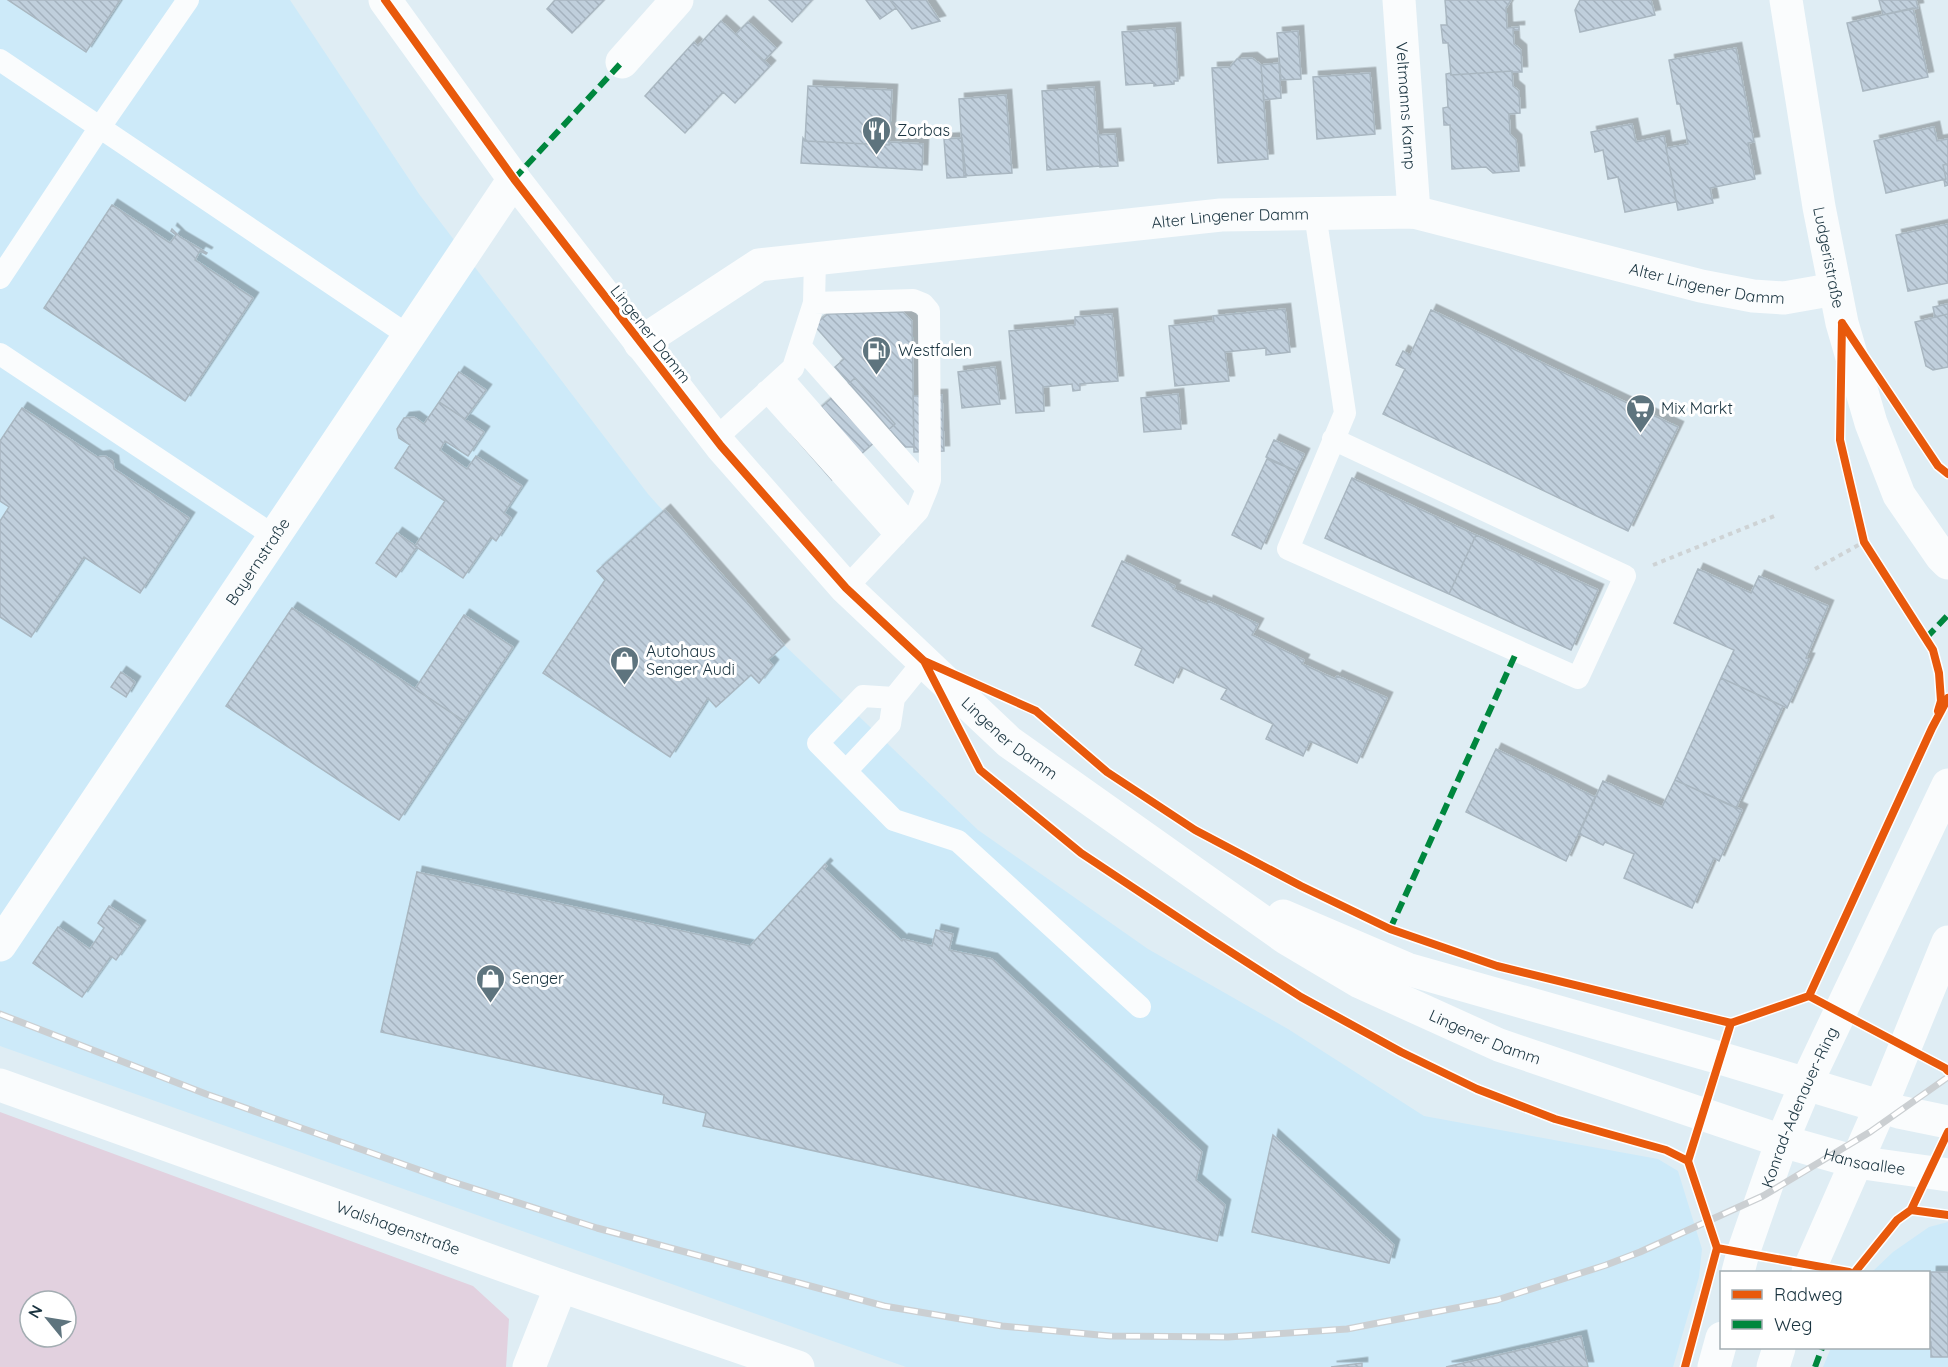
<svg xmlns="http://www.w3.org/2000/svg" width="1948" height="1367" viewBox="0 0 1948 1367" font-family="Quicksand,sans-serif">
<defs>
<pattern id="building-back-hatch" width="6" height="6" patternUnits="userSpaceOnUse" patternTransform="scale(1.5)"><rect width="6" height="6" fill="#c0cfdc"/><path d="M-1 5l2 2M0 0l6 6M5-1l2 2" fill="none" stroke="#a4b2be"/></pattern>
<filter id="shadow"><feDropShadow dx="5.5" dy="-5.5" stdDeviation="0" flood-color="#0004"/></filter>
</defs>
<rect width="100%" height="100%" fill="#dfedf4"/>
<path fill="#cdeaf9" d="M0,0H290L419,194L648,494L780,641L978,830L1148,949L1288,1029L1424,1116L1658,1159L1678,1171L1702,1249L1699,1277L1673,1367H906L0,1046Z
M1948,1222V1367H1823L1831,1348H1928V1272H1872L1893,1252L1929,1227Z"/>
<path fill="#e2d1df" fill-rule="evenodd" d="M0,1112L473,1286L509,1319L506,1367H0ZM30,1301H66V1337H30Z"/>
<path fill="url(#building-back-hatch)" stroke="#a9b7c1" stroke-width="1.5" filter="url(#shadow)" d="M8,0H120L86,52Z
M555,0H604L572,33L547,9Z
M769,0H812L792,22Z
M866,0H890L896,8L880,19Z
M890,0H926L940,21L912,29Z
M1445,0H1511L1506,8L1507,28L1519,27V30H1513L1514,44L1521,50L1522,72H1512V71L1451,75L1448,43H1443L1441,25H1447Z
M1580,0H1651L1655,15L1580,32L1575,10Z
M1879,0H1916L1918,8L1883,15Z
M1913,8L1928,77L1863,91L1847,23Z
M721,21L770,66L735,103L723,92L685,133L645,96L694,42L698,46Z
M748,22L776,48L764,61L736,34Z
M1175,28L1178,81H1174V84L1154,86V83L1126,85L1122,32Z
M1298,31L1301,79L1281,80L1277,33Z
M1736,48L1754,142L1748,143L1755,179L1710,188L1713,203L1678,210L1666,148L1688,144L1680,104H1677L1669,60Z
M1252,58L1261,65L1268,159L1218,163L1212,68L1230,67L1237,59Z
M1279,63L1281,98L1264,100L1261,65Z
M1512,71L1513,86L1519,91L1520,113L1509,114L1510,134L1516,140L1519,171L1493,173L1486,167L1452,169L1450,125H1444L1443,108L1448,107L1446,74L1450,73L1451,75Z
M1370,73L1375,134L1317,139L1313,77Z
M808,86L892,90L889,145L805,141Z
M1094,87L1100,166L1047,170L1042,91Z
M1006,95L1012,173L964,176L959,99Z
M1632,124L1636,142L1664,136L1676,202L1625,212L1618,177L1608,179L1603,150L1595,152L1591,132Z
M1934,127L1937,141L1948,139V164L1943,165L1946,179L1886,193L1874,141Z
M1115,134L1118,166L1100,167L1098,135Z
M803,138L805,141L889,145L890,142L923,144L922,170L801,163Z
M962,138L966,177L947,178L944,139Z
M1948,164V185L1945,186L1944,180L1946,179L1943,165Z
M112,205L170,243L176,235L171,231L172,229L180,237L207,253L206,254L200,251L195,260L253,298L185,401L44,308Z
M1948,224V283L1908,291L1896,235Z
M1948,304V314L1935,317L1933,307Z
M1285,309L1290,352L1266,355V348L1225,352L1229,381L1175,386L1169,326L1214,321L1213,316Z
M1431,310L1678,427L1628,531L1383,414L1405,369L1396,365L1403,351L1410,355Z
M903,312L912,321L914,447H905L835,367L844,359L814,325L828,314Z
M1112,314L1118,381L1080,384V390L1073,391L1072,384L1043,387L1044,411L1016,413L1009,331L1075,325V317Z
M1948,314V367L1933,370L1926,366L1915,322Z
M995,367L1000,404L962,408L958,372Z
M459,372L486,390L465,419L439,402Z
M855,378L895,424L832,480L791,433Z
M1178,394L1181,429L1144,432L1141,398Z
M942,395L944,451L914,452L913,396Z
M439,402L484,432L468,456L445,441L440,450L467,469L476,456L522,486L504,513L511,518L496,541L491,537L463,578L415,546L445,501L395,468L410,445L399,438L397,429L404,418L414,417L424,424Z
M22,408L97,457L105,456L113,461L114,469L189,518L140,593L84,557L31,637L0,617V521L9,507L0,501V441Z
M1274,440L1304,454L1296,471L1266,457Z
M1267,459L1296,471L1261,549L1232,535Z
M1352,478L1476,535L1449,594L1325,538Z
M665,510L784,645L768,660L773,665L759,683L751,675L716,707L708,698L670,757L543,673L605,580L597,571Z
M397,533L417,547L396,577L376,563Z
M1476,535L1598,590L1571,650L1449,594Z
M1122,561L1175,586L1173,589L1207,604L1208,601L1258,624L1252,635L1304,660L1302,664L1335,679L1337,676L1387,698L1357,763L1310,741L1303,756L1266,739L1273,724L1221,699L1227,689L1181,667L1173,683L1135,665L1142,649L1092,626Z
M1698,569L1751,593L1759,576L1828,606L1806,658L1809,659L1787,708L1721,678L1734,650L1674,623Z
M292,608L464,721L399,820L226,706Z
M464,615L513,647L464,721L415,689Z
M121,672L135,682L126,697L111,687Z
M1721,678L1783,706L1736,808L1675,780Z
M1496,749L1595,797L1566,861L1466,812Z
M1675,780L1742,810L1719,861L1714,858L1692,908L1624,878L1634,854L1605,842L1603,845L1579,834L1603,781L1662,807Z
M825,864L827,866L824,869L902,941L903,939L932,946L936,930L953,934L949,950L992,959L1202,1152L1196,1180L1225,1205L1217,1241L703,1126L706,1113L663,1103L664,1095L381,1032L417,872L750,946Z
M109,906L140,926L116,960L111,956L82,997L33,963L58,927L90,949L104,928L98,923Z
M1273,1135L1394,1245L1389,1263L1252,1232Z
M1931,1272H1948V1357H1931V1342H1928Z
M1581,1336L1588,1367H1446Z
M1362,1363V1367H1331Z"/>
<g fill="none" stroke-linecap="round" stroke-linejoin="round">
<path stroke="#ced3d5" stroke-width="4" stroke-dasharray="4.5 4.5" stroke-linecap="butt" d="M1653,565L1777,515
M1815,569L1864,542"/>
<path stroke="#fafcfd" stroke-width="22" d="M0,60L409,336
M1315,214L1345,413L1288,549L1578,678L1625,576L1333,439
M0,278L100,127L188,0
M814,303L913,300L923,304L929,311L930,480L927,489
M800,346L927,489L918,511L846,588
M0,354L274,536
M782,378L908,522
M767,391L896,535
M715,439L793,368L814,303L815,259
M894,698L863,696L818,743L894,820L958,841L1140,1007
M846,771L890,724L894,698L924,661"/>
<g stroke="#fafcfd" stroke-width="33">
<path id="s1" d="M1399,0L1414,212"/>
<path id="s2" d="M1786,0L1819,207L1842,323L1871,423L1899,495L1941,556L1948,563"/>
<path d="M622,62L677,0"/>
<path id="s3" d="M640,343L759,265L1221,215L1414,212L1701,286L1753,296L1784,298L1835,289"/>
<path id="s4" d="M0,945L514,179"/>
<path id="s5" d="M0,1085L561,1286L798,1367"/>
<path d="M529,1367L561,1286"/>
</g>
<g stroke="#fafcfd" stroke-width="33">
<path id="s6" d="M385,0L514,179L721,446L846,588L1009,742L1286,938L1360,982L1499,1045L1782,1141L1856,1162L1948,1175"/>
<path d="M1283,916L1407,969L1720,1058L1899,1112L1948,1122"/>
<path id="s7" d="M1738,1272L1743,1253L1782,1141L1806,1084L1948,785"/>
<path d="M1808,1272L1881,1106L1948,942"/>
<path d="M1714,1367L1722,1338"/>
<path d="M1773,1367L1779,1348"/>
</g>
<defs>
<path id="rail" d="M0,1014L206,1094L450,1181L597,1228L884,1306L1002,1326L1110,1336L1228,1337L1347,1329L1497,1300L1606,1265L1640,1252L1763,1196L1870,1132L1948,1077"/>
</defs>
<use href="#rail" stroke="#cbcfd2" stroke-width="7"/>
<use href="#rail" stroke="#fff" stroke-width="4.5" stroke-dasharray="14" stroke-linecap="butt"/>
<path stroke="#00873e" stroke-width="6" stroke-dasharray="12 6" stroke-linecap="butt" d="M514,179L622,62
M1926,638L1948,615
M1390,929L1517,651
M1815,1367L1822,1348"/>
<defs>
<path id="cycleway" d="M385,0L514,179L721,446L846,588L924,661L1036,711L1107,772L1195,830L1301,886L1390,929L1497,966L1731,1023L1809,996L1932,728L1948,698
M1842,323L1840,440L1864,542L1933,650L1939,673L1941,701L1938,711
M1842,323L1938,466L1948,474
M924,661L980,770L1081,853L1209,938L1301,997L1401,1052L1477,1089L1555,1119L1666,1150L1688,1161
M1809,996L1945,1068L1948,1071
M1911,1210L1948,1132
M1717,1248L1849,1272
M1855,1272L1897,1220L1911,1210L1948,1215
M1685,1367L1717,1248L1688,1161L1731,1023"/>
</defs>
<use href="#cycleway" stroke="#fff" stroke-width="11"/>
<use href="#cycleway" stroke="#e8590c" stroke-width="8"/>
</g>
<defs>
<symbol id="restaurant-pin" viewBox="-11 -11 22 30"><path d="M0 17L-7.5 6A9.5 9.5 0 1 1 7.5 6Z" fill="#5e747e" stroke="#fff"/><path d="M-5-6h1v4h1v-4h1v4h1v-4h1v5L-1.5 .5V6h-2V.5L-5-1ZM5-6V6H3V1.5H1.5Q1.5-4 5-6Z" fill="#fff"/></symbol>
<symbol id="fuel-pin" viewBox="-11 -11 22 30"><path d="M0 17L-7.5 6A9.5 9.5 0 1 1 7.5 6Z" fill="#5e747e" stroke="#fff"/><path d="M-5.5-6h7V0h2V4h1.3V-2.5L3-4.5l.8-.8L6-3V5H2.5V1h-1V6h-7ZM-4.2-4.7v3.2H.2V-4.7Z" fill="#fff"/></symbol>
<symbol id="supermarket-pin" viewBox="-11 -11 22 30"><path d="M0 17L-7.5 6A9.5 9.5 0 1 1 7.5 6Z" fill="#5e747e" stroke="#fff"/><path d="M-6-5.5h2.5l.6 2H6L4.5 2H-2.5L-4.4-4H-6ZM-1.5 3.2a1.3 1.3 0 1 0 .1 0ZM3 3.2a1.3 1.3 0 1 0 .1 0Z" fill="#fff"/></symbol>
<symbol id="shop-pin" viewBox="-11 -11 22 30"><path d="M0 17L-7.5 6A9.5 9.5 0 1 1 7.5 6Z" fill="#5e747e" stroke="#fff"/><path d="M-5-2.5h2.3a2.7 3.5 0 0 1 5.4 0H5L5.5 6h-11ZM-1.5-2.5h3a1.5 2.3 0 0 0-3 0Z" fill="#fff"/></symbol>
</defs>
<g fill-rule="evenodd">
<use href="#restaurant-pin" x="860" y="114" width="33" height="45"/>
<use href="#fuel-pin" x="860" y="334" width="33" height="45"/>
<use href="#supermarket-pin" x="1624" y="392" width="33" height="45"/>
<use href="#shop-pin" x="608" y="644" width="33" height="45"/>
<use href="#shop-pin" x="474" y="962" width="33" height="45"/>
</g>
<g text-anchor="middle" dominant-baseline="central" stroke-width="6" stroke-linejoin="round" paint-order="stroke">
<g font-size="16" fill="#19333f" stroke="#fff">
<text stroke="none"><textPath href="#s1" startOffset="106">Veltmanns Kamp</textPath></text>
<text stroke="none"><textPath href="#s3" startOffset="616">Alter Lingener Damm</textPath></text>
<text stroke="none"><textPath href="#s2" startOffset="261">Ludgeristraße</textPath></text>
<text stroke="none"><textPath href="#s3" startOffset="1102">Alter Lingener Damm</textPath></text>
<text transform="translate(651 334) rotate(52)">Lingener Damm</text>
<text stroke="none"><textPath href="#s4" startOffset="462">Bayernstraße</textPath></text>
<text stroke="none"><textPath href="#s6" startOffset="970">Lingener Damm</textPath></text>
<text stroke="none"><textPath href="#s6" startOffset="1534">Lingener Damm</textPath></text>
<text stroke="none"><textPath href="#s7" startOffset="176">Konrad-Adenauer-Ring</textPath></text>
<text stroke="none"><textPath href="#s6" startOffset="1934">Hansaallee</textPath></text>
<text stroke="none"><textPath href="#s5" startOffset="423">Walshagenstraße</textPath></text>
</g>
<g font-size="16" fill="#19333f" stroke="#fff" text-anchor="start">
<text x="897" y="130">Zorbas</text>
<text x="898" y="350">Westfalen</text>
<text x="1661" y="408">Mix Markt</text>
<text x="646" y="651">Autohaus<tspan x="646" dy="18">Senger Audi</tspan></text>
<text x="512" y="978">Senger</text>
</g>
</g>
<rect x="1720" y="1271" width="210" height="78" fill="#ffffff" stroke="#a3adb2" stroke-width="1.5"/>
<rect x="1732" y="1290" width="30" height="9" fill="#e8590c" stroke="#a3adb2" stroke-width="1.5"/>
<text x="1774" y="1301" font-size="18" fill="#19333f">Radweg</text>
<rect x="1732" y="1320" width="30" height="9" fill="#00873e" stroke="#a3adb2" stroke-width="1.5"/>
<text x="1774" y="1331" font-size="18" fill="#19333f">Weg</text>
<g transform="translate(48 1319) rotate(300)"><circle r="28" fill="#ffffff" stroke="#a3adb2" stroke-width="1.5"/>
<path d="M0-4.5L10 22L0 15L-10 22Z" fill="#5e747e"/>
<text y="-9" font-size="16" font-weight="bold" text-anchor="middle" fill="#19333f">N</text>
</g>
</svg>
